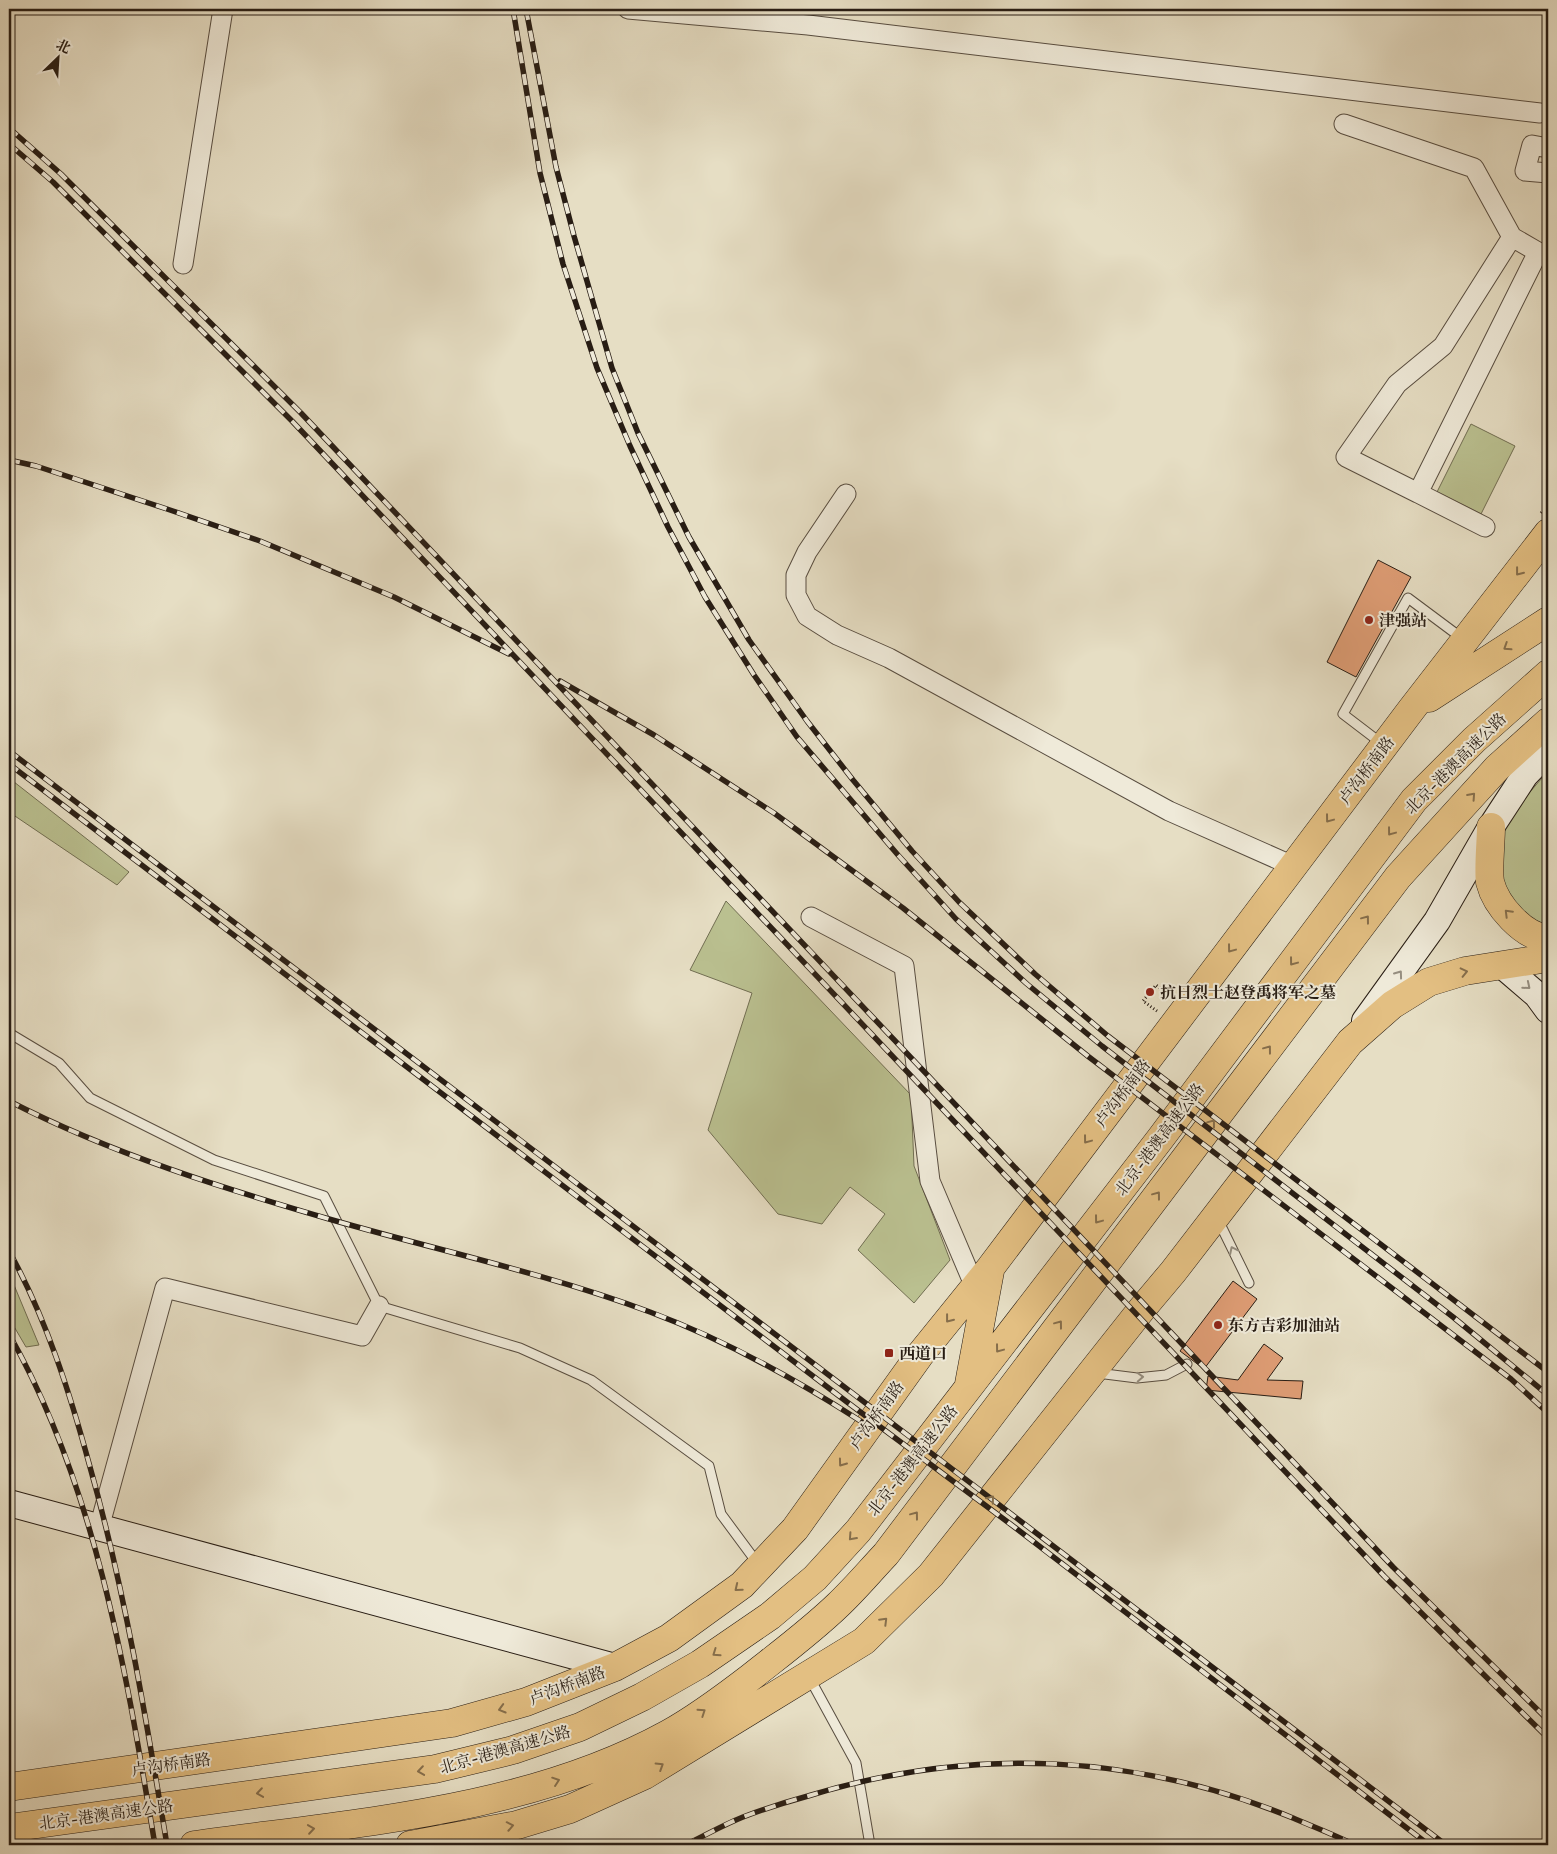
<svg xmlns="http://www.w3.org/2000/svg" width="1557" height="1854" viewBox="0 0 1557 1854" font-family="'Libre Caslon Text','Noto Serif SC',serif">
<rect width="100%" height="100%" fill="#e6dec4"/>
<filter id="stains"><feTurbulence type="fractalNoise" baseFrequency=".004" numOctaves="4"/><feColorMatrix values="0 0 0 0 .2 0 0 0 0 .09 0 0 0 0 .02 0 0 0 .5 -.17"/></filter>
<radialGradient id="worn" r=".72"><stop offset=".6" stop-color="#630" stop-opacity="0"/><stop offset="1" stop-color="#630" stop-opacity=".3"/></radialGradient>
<path fill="#bac090" stroke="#716e52" d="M1471,424L1515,446L1481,514L1437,492Z
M1548,771V929L1511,910L1496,862L1499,828Z
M9,778L129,872L117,885L9,812Z
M726,901L911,1095L914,1166L950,1260L914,1303L858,1250L885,1214L850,1187L822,1224L778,1214L708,1130L752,993L690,970Z
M9,1273L39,1345L26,1347L9,1318Z"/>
<path fill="#df9d75" stroke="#281d14" d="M1378,560L1411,577L1356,677L1327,662Z
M1233,1281L1257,1299L1204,1369L1180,1351Z
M1264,1344L1283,1358L1267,1380L1303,1381L1301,1399L1206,1390L1208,1376L1238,1380Z"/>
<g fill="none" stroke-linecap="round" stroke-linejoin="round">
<defs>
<path id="lane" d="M1381,743L1343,714L1408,598L1463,639
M9,1033L59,1063L90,1098L214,1160L324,1196L379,1306L520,1348L591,1380L709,1466L721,1514L758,1564
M1216,1222L1222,1228L1249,1283
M1097,1373L1137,1378L1166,1375L1187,1364
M809,1677L856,1763L870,1845"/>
<path id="street" d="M628,9L808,25L1540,113
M1344,124L1474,168L1512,237
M1548,148L1532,145L1525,171L1548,173
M183,264L223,9
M1418,493L1346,457L1397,384L1443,346L1512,237L1538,252
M846,494L807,552L796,575V595L807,616L837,635L889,658L1169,811L1293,866
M1485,527L1418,493L1538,252L1548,257
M811,917L904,966L930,1181L975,1287
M99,1528L165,1288L362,1336L379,1306"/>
<path id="secondary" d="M1502,965L1537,995L1548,1010
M1365,1021L1437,921L1491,827L1525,775L1548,751
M9,1503L615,1667"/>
<path id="highway" d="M1429,698L1548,621
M1491,827C1491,841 1488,869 1490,882C1496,906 1523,936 1548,939
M969,1384L990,1271
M9,1787L452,1723L526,1702L615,1667L669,1638L742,1585L795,1529L919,1356L991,1267L1411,710L1548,533
M9,1828L435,1769L513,1750L580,1727L642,1697L700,1664L770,1616L815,1578L858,1531L1160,1139L1414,800L1474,740L1548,674
M194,1845C351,1823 526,1812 668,1734C697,1718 725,1697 751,1677C780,1654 811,1631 838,1605C855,1589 870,1571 886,1554L1398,877L1497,768L1548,722
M410,1845L517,1825L570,1809L645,1775L864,1641L931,1575L1141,1310L1173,1272L1350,1042L1392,1005L1429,982L1465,971L1548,958"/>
</defs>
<use href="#lane" stroke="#584d40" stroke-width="11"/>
<use href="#street" stroke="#584d40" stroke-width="21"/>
<use href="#secondary" stroke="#281d14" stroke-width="28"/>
<use href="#highway" stroke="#281d14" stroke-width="29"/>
<path stroke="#281d14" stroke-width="3" stroke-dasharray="1 2.5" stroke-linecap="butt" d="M1541,513L1548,504
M1157,1011L1143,1001L1156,985L1169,995"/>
<use href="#lane" stroke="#efead9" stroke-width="9"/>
<use href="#street" stroke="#efead9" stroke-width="19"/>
<use href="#secondary" stroke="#efead9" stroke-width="26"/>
<use href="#highway" stroke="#e3bf82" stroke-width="28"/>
<defs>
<path id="rail" d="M513,9L540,173L563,264L597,368L630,446L668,527L705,597L754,675L797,737L898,855L956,919L1027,984L1102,1046L1453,1317L1548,1395
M526,9L556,167L574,236L612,368L638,433L689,537L749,640L807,721L853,780L912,851L959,902L1035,974L1108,1036L1548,1372
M9,128L61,174L301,413L1393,1567L1548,1720
M9,144L53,182L292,421L1384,1576L1548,1738
M9,460L36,466L167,509L260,541L394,597L509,654
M560,681L654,735L774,813L903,908L1089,1057L1511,1379L1548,1413
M9,751L1446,1845
M9,764L847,1402L1013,1526L1429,1845
M9,1101C112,1154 225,1189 336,1221C441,1251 548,1274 650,1312C725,1340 794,1378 862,1422
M9,1251C46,1318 70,1393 90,1467C125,1591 146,1718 167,1845
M9,1334C97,1489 126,1672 155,1845
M685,1845C704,1836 723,1825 743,1817C764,1809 786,1802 808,1796C971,1746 1135,1753 1293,1818C1314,1827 1335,1835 1355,1845"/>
</defs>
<use href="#rail" stroke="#281d14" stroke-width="5.5"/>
<use href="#rail" stroke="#efead9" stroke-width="4" stroke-dasharray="11" stroke-linecap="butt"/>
</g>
<defs><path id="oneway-chevron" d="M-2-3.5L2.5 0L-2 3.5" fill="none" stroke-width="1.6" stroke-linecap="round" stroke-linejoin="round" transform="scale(1.25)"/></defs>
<g stroke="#866e4b">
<use href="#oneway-chevron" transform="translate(1519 572) rotate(128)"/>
<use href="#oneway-chevron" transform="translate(1507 647) rotate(147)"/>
<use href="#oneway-chevron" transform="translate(1472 796) rotate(-48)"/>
<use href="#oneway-chevron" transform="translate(1329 819) rotate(127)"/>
<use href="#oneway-chevron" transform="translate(1391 832) rotate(127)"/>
<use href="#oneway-chevron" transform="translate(1508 913) rotate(-135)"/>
<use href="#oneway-chevron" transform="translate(1366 919) rotate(-53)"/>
<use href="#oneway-chevron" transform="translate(1231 949) rotate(127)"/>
<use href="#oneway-chevron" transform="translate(1293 962) rotate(127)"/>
<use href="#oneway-chevron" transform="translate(1464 972) rotate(-13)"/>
<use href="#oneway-chevron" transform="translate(1268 1049) rotate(-53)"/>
<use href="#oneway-chevron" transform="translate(1212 1123) rotate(-53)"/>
<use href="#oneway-chevron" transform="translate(1087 1140) rotate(127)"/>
<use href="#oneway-chevron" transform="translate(1157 1195) rotate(-53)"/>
<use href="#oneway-chevron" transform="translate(1098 1220) rotate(127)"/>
<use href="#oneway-chevron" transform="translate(949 1319) rotate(128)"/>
<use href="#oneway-chevron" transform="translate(1059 1324) rotate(-53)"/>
<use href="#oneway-chevron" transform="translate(999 1349) rotate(127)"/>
<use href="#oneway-chevron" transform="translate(842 1463) rotate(126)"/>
<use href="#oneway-chevron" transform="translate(991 1499) rotate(-51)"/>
<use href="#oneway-chevron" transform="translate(915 1515) rotate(-53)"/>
<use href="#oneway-chevron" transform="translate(852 1537) rotate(132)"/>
<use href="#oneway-chevron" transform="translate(738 1588) rotate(141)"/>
<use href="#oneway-chevron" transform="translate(884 1621) rotate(-45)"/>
<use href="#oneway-chevron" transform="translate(716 1653) rotate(145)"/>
<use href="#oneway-chevron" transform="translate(502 1709) rotate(164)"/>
<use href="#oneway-chevron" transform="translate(702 1712) rotate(-34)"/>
<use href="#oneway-chevron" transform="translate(660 1766) rotate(-32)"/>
<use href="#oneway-chevron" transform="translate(421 1771) rotate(172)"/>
<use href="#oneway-chevron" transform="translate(556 1781) rotate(-19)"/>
<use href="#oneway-chevron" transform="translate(260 1793) rotate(172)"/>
<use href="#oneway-chevron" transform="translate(510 1826) rotate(-11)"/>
<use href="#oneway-chevron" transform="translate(311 1829) rotate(-8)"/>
</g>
<g stroke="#958e80">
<use href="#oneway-chevron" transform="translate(1399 974) rotate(-54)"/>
<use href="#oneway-chevron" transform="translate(1527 986) rotate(40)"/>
<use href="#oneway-chevron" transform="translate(1233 1250) rotate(-116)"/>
<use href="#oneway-chevron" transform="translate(1140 1377) rotate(-3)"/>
</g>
<g fill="#8f2418" stroke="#efead9" stroke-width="2">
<circle cx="1369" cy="620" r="5"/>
<circle cx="1150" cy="992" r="5"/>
<circle cx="1218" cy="1325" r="5"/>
<rect x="884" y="1348" width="10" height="10" rx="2.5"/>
</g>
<g text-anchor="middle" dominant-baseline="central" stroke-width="4" stroke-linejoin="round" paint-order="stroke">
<g font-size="16" font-weight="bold" fill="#281d14" stroke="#efead9" text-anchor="start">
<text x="1379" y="620">津强站</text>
<text x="1160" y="992">抗日烈士赵登禹将军之墓</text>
<text x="1228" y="1325">东方吉彩加油站</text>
<text x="899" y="1353">西道口</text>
</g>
<g font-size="16" fill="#281d14" stroke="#efead9">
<text transform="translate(1455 763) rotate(-45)">北京-港澳高速公路</text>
<text transform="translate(1366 770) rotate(-53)">卢沟桥南路</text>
<text transform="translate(1122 1093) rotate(-53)">卢沟桥南路</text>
<text transform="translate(1159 1139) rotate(-53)">北京-港澳高速公路</text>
<text transform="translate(876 1415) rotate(-54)">卢沟桥南路</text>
<text transform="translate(912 1460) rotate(-52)">北京-港澳高速公路</text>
<text transform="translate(567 1685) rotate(-21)">卢沟桥南路</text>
<text transform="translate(505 1749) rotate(-16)">北京-港澳高速公路</text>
<text transform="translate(171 1764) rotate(-8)">卢沟桥南路</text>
<text transform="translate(106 1814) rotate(-8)">北京-港澳高速公路</text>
</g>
</g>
<rect width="1557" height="1854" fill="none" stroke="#e6dec4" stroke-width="30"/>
<rect x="10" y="10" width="1537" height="1834" fill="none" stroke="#281d14" stroke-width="2.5"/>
<rect x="15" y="15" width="1527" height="1824" fill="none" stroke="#281d14"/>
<g transform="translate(58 58) rotate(25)" stroke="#efead9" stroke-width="4" paint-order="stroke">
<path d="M0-4L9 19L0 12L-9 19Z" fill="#281d14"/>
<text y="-8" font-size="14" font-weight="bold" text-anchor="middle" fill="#281d14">北</text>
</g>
<rect width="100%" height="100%" filter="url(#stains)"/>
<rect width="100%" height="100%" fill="url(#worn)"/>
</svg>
